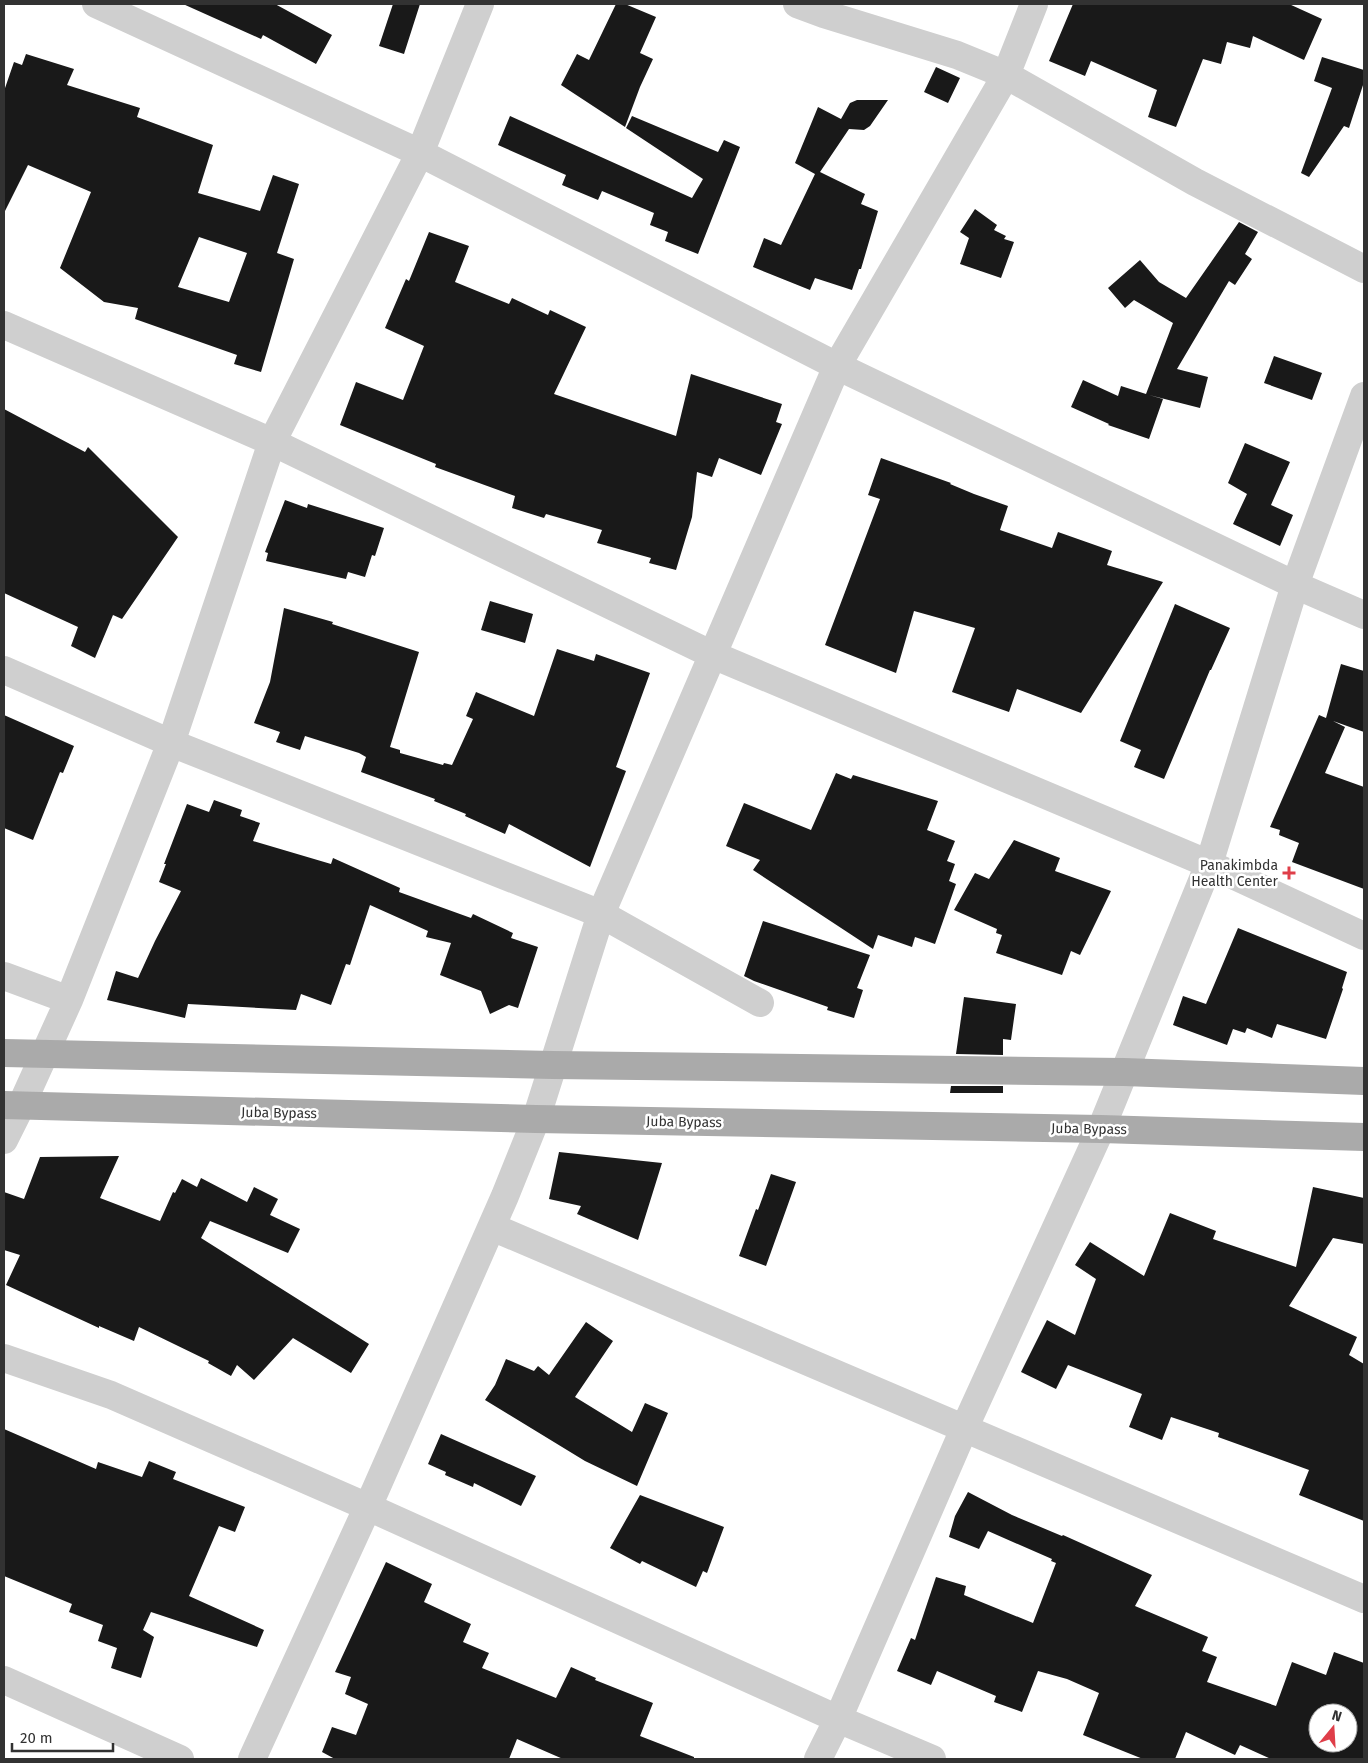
<svg xmlns="http://www.w3.org/2000/svg" width="1368" height="1763" viewBox="0 0 1368 1763" font-family="'Fira Sans',sans-serif">
<rect width="100%" height="100%" fill="#fff"/>
<path fill="#191919" fill-rule="evenodd" d="M183,4H275L332,35L316,64L263,35L261,39Z
M393,4H420L404,54L379,46Z
M616,4H625L656,17L640,53L653,59L640,87L625,127L561,85L577,54L589,60Z
M1073,4H1289L1322,19L1304,60L1253,36L1250,48L1227,42L1221,64L1203,59L1176,127L1148,117L1157,90L1091,61L1085,76L1049,61Z
M26,54L74,69L67,85L140,108L137,117L213,145L198,193L260,211L273,175L299,184L277,253L294,259L261,372L234,364L237,355L135,319L138,308L104,302L60,268L91,192L28,165L4,213V91L14,62L22,65ZM199,237L247,253L229,302L178,287Z
M1322,57L1364,70V82L1349,128L1344,126L1309,177L1301,173L1332,88L1314,81Z
M936,67L960,78L948,103L924,92Z
M857,100H888L870,126L864,130L849,129L820,172L865,194L861,204L878,211L861,269H859L852,290L815,278L810,290L753,267L764,238L781,245L815,174L795,163L818,107L841,119L850,103Z
M510,116L692,198L703,179L626,128L632,116L718,152L724,140L740,147L698,254L665,241L668,232L650,225L654,213L602,191L598,200L562,185L566,175L498,145Z
M975,209L997,225L994,230L1006,236L1004,239L1014,242L1001,278L960,264L969,238L960,232Z
M1239,222L1258,232L1245,254L1252,259L1235,285L1229,281L1177,369L1208,377L1200,408L1149,395L1163,399L1149,439L1108,425L1109,424L1071,407L1083,380L1118,396L1121,386L1146,394L1173,323L1134,300L1125,308L1108,288L1140,260L1159,282L1186,298Z
M429,232L469,246L455,282L509,304L512,298L548,315L550,310L586,327L554,394L676,436L691,374L782,404L776,422L782,424L761,475L719,458L712,477L697,472L692,517L676,570L649,563L651,558L597,543L602,530L546,514L544,518L512,508L515,496L435,467L436,464L340,425L356,382L403,400L424,346L385,328L406,279L409,281Z
M1274,356L1322,373L1312,400L1264,383Z
M4,409L85,452L88,447L178,537L122,619L113,615L95,658L71,646L78,627L4,593Z
M1245,443L1290,462L1271,505L1293,515L1280,546L1233,524L1247,494L1228,483Z
M881,458L951,483L950,484L974,494L1008,506L1000,530L1052,548L1058,532L1112,551L1107,565L1163,582L1081,713L1017,689L1009,712L952,692L975,628L914,611L896,673L825,645L880,499L868,495Z
M285,500L307,508L308,504L384,528L375,556L372,555L365,577L348,572L346,579L266,561L268,553L265,552Z
M490,601L533,614L525,643L481,630Z
M1175,604L1230,628L1211,670H1210L1164,779L1134,767L1141,750L1120,741Z
M284,608L333,622L332,624L419,652L390,747L400,750V753L443,765L444,763L452,765L473,719L466,716L476,692L534,716L557,649L594,661L596,654L650,673L616,767L626,771L590,867L509,824L505,834L465,816L466,814L434,801L435,799L361,772L366,757L359,753L305,736L300,750L276,742L280,732L254,723L270,682Z
M1341,664L1364,671V732L1333,721L1345,727L1325,773L1364,787V889L1292,862L1299,843L1279,835L1280,830L1270,827L1319,715L1326,718Z
M4,715L74,746L63,773L60,772L33,840L4,828Z
M836,773L851,779L853,775L938,801L927,830L955,841L947,861L955,864L949,881L956,884L935,944L915,937L912,947L878,935L873,949L753,870L760,860L726,846L744,803L811,830Z
M214,800L242,810L240,816L260,823L253,841L331,864L333,858L400,888L399,892L471,918L473,914L513,933L511,938L538,947L518,1008L509,1005L490,1014L481,991L440,975L451,943L426,937L428,931L370,905L350,965L346,964L331,1005L301,994L296,1010L188,1004L185,1018L107,1000L116,971L138,978L155,941L181,891L159,882L166,864H164L187,804L209,812Z
M1014,840L1060,858L1055,871L1111,891L1080,955L1071,951L1062,975L996,953L1002,935L996,933L997,929L954,910L975,873L989,879Z
M763,921L870,955L857,988L863,990L854,1018L827,1010L828,1007L754,981L744,976Z
M1238,928L1347,972L1342,988L1343,989L1326,1039L1277,1024L1272,1038L1247,1028L1245,1033L1233,1029L1227,1045L1173,1025L1183,996L1206,1004Z
M964,997L1016,1004L1011,1040L1003,1039V1055L956,1054Z
M951,1086H1003V1093H950Z
M559,1152L662,1163L638,1240L577,1214L581,1206L549,1199Z
M119,1156L100,1198L160,1221L173,1192L175,1193L182,1179L197,1187L201,1178L247,1202L254,1187L278,1199L270,1215L300,1229L288,1253L210,1221L201,1238L369,1344L351,1373L293,1338L254,1380L237,1365L231,1376L208,1363L209,1361L139,1327L134,1341L99,1326V1328L6,1285L20,1255L4,1250V1192L24,1199L40,1157Z
M771,1174L796,1182L766,1266L739,1256L756,1209L758,1210Z
M1313,1187L1364,1198V1244L1333,1238L1289,1306L1357,1337L1349,1355L1364,1364V1521L1299,1495L1309,1470L1218,1437L1219,1433L1171,1417L1162,1440L1129,1427L1142,1394L1068,1365L1056,1389L1021,1372L1047,1320L1075,1335L1096,1279L1075,1265L1090,1242L1144,1276L1170,1213L1216,1231L1213,1239L1296,1267Z
M586,1322L613,1341L575,1397L632,1432L645,1403L668,1413L637,1486L585,1461L485,1400L495,1385L506,1359L534,1371L538,1366L549,1375Z
M4,1429L96,1469L98,1462L142,1477L149,1461L176,1472L173,1479L245,1507L235,1532L219,1526L189,1596L264,1630L257,1647L151,1612L143,1630L154,1637L141,1678L111,1668L117,1648L98,1641L103,1625L69,1612L72,1604L4,1576Z
M441,1434L536,1476L521,1506L474,1483L473,1487L445,1475L446,1472L428,1464Z
M968,1492L1012,1515L1062,1536L1063,1535L1152,1575L1135,1606L1208,1637L1202,1651L1217,1657L1207,1682L1276,1706L1292,1662L1326,1675L1334,1652L1364,1663V1759H1271L1240,1745L1235,1755L1186,1732L1175,1759H1143L1083,1735L1099,1693L1067,1679L1038,1671L1022,1712L994,1702L996,1696L937,1671L931,1685L897,1671L911,1638L915,1640L936,1577L966,1586L964,1595L1033,1623L1056,1563L1051,1561L1052,1559L988,1531L979,1549L949,1537L955,1516ZM1318,1713H1348V1743H1318Z
M640,1495L724,1527L707,1573L703,1571L696,1587L642,1561L640,1564L610,1548Z
M386,1562L432,1584L424,1602L471,1624L463,1642L489,1653L482,1668L556,1698L571,1667L596,1678L595,1680L653,1703L640,1736L694,1757V1759H563L517,1739L509,1759H335L322,1752L332,1727L356,1735L368,1704L345,1694L351,1677L335,1672Z"/>
<g fill="none" stroke-linecap="round" stroke-linejoin="round">
<path stroke="#cfcfcf" stroke-width="28" d="M96,4L420,153L837,366L1295,585L1364,615
M797,4L824,14L957,55L1006,75L1195,182L1364,269
M4,325L272,442L713,655L1209,864L1364,936
M4,670L171,743L601,914L760,1003
M4,976L69,1000
M4,1140L21,1106L69,1000L171,743L272,442L420,153L480,4
M492,1227L1364,1599
M4,1358L111,1395L368,1507L838,1719L932,1759
M4,1680L180,1759
M252,1759L375,1491L505,1196L536,1119L601,914L837,366L1006,75L1034,4
M818,1759L838,1719L964,1429L1101,1129L1209,864L1295,585L1364,396"/>
<path stroke="#aaa" stroke-width="28" d="M4,1053L553,1065L1124,1072L1364,1081
M4,1105L536,1119L1101,1129L1364,1137"/>
</g>
<path fill="#df3e49" stroke="#fff" stroke-width="2" d="M1286.5 865.5h5v5h5v5h-5v5h-5v-5h-5v-5h5z"/>
<g text-anchor="middle" dominant-baseline="central" stroke-width="5" stroke-linejoin="round" paint-order="stroke">
<g font-size="14" fill="#323232" stroke="#fff" text-anchor="end">
<text x="1278" y="865">Panakimbda<tspan x="1278" dy="16">Health Center</tspan></text>
</g>
<g font-size="14" fill="#323232" stroke="#fff">
<text transform="translate(279 1113) rotate(1)">Juba Bypass</text>
<text transform="translate(684 1122) rotate(1)">Juba Bypass</text>
<text transform="translate(1089 1129) rotate(1)">Juba Bypass</text>
</g>
</g>
<rect width="1368" height="1763" fill="none" stroke="#323232" stroke-width="10"/>
<g transform="translate(1333 1728) rotate(18)"><circle r="24" fill="#ffffff" stroke="#adadad"/>
<path d="M0-4L9 19L0 12L-9 19Z" fill="#df3e49"/>
<text y="-8" font-size="14" font-weight="bold" text-anchor="middle" fill="#323232">N</text>
</g>
<path d="M12 1743v8h101v-8" fill="none" stroke="#323232" stroke-width="2.5"/>
<text x="20" y="1743" font-size="15" fill="#323232" stroke="#ffffff" stroke-width="4" paint-order="stroke">20 m</text>
</svg>
